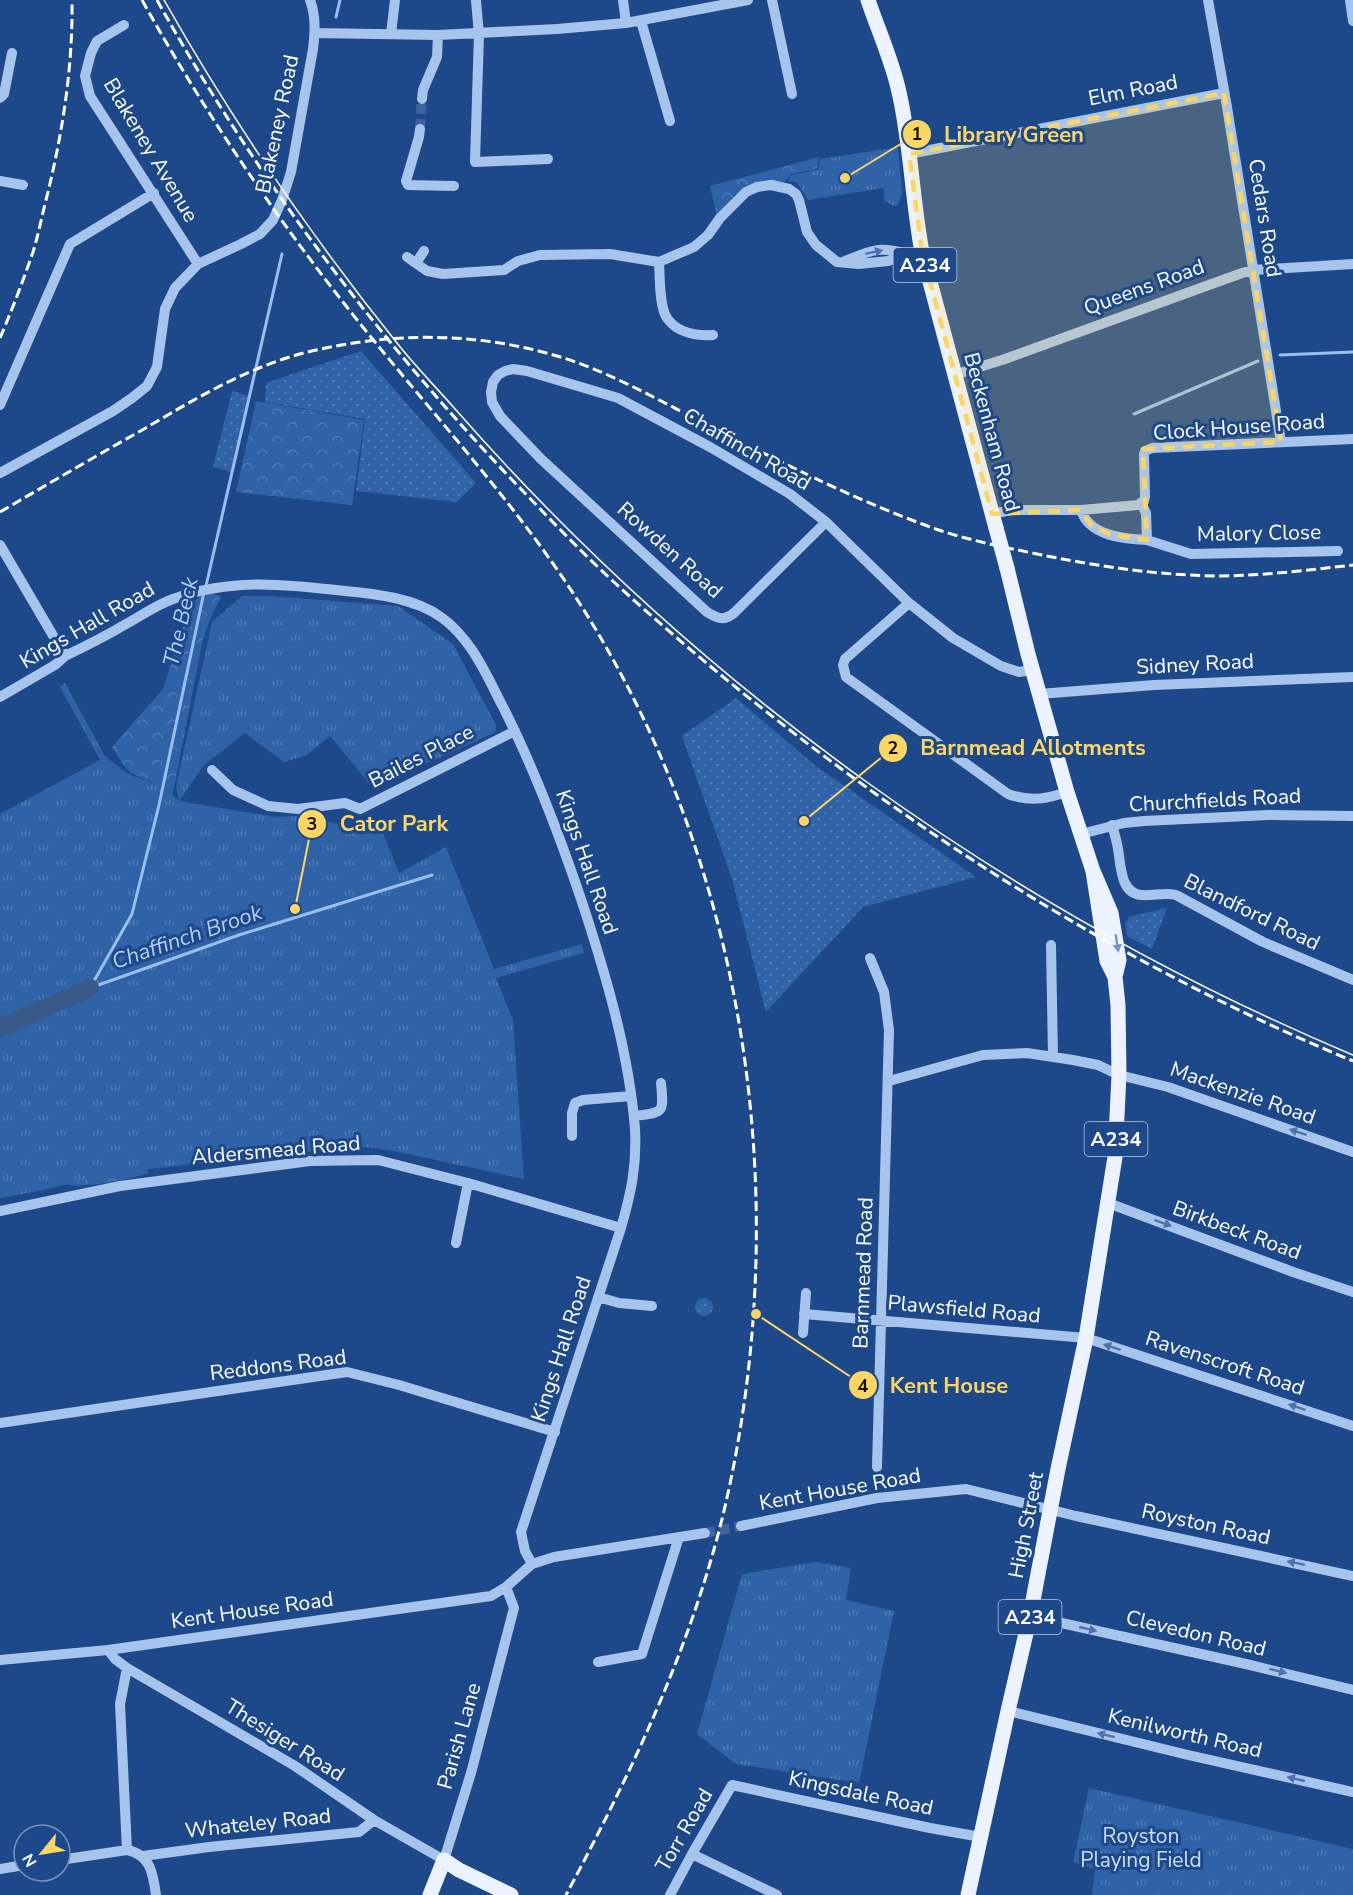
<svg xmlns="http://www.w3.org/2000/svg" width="1353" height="1895" viewBox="0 0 1353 1895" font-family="'Nunito Sans',sans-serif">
<defs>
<pattern id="grass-dots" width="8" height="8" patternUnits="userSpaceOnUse" patternTransform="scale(1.5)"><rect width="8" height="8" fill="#3062a7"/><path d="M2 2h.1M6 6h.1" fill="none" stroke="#4f7ab4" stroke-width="1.8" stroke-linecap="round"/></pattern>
<pattern id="forest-crowns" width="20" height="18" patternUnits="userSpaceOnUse" patternTransform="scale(1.5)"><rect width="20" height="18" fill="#3062a7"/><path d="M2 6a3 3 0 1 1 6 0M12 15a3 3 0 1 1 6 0" fill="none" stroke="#4f7ab4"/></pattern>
<pattern id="park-tufts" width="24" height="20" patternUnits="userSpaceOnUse" patternTransform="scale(1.5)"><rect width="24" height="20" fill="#3062a7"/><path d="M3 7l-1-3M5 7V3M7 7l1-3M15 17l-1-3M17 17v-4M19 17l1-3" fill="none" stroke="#4f7ab4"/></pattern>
</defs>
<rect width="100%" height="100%" fill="#1d488a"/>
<path fill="url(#grass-dots)" d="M361,351L476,483L457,502L356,491L365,419L265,402L266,383Z
M232,391L250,396L231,472L213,467Z
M736,698L816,766L976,877L863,907L766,1012L732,879L682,736Z
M1167,908L1152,949L1127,936L1125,922L1129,920L1128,917Z
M695 1307a9 9 0 1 1 18 0a9 9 0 1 1-18 0Z"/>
<path fill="url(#forest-crowns)" d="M819,157L817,169L791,174L784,183C747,180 739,187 717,217L710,186Z
M256,401L364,420L352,505L236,492Z
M203,591L221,596L211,617L203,639L169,813L217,912L88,987L55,1001V984L140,846L152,782C127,773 126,770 112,747L163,689L180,635L192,605Z
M143,1164L149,1173C122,1181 94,1187 66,1185L84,1177Z"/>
<path fill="url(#park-tufts)" d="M898,147L902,192L898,205L894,206L885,201L883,188L808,200L797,182L788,181L791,175L818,170L820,159Z
M242,596H269L398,606L453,644L496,725V732L373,788L330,736L307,755L284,762L245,733L204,765L179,801L276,817L301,816L383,833L399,873L446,847L494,969L582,944L584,953L496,978L513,1020L524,1179L394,1151L358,1146L113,1173L43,1190L0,1198V1031L96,982L103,959L89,982L0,1024V814L100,760L60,687L65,683L105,756L128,774L155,784L179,800L176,786L212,622Z
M815,1562L851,1568L846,1600L894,1611L859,1783L736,1764L697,1734L742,1574Z
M1089,1788L1353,1849V1895H1092L1095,1869L1073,1862Z"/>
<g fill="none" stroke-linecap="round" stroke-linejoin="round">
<path stroke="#9abeee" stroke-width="3" d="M336,17L340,0
M1280,355L1353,352
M1134,414L1258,361
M206,586L282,254
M90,988L132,914L159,805L204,592
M90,988L239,935L432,875"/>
<path stroke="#395989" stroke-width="18" d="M0,1028L90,988"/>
<path stroke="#3f639c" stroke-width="10" stroke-dasharray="10 5" stroke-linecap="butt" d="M420,129L422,99
M705,1533L741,1526"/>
<path stroke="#a7c4ec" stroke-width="10" d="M623,0L626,23
M772,0L792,94
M1208,0L1227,107L1281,442
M1350,0L1353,21
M476,1L479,34L475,162L548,159
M641,21L670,121
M124,25L97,41L91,53L85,76L90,96L198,264
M315,33L438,35L557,29L626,23L748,0
M391,34L395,0
M0,98L4,94L12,53
M422,99L423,90L437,57L438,35
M420,129L419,137L406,181L408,185L454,186
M909,154L1224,93
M0,181L23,185
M407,257L427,271L443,274L504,270L518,261L540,255L610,254L659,262L694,247L708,235L720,218L746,192L757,187L771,185L789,189L796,194L799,200L807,232L816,245L837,262L859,264L888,261L909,253L922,252
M845,261C872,250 878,246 907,254
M659,262C660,276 659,307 667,318C677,333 697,336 713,335
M416,263L424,251
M954,375L1005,359L1242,273L1253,270L1353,264
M0,405L70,244L154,193
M0,473L113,411L132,398L147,386L157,367L165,309L175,288L198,264L241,244L260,234L273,220L282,200L291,172L313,49C315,32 316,16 310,0
M1081,510C1089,536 1124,539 1147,540L1146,513L1141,503
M992,514L1011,510H1081L1138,505L1144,501L1145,497L1144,454L1145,451L1152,448L1353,439
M826,522L734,613C724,621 718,619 707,612L541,459L500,416L492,402L491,392L493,382L498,375L505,371L513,369L527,371L618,398L710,447L790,494L826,522L909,603L953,638L1001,666L1019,672L1032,670
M1147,540L1191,554L1338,551
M0,545L65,656
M909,603L845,659L843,665L846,677L1008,794C1030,802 1046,799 1067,792
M1039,694L1154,685L1353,677
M0,697L55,665L65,656C86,646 106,636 126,624C141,616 156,605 173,599C231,578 284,584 345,591C377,594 414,598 441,617C471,638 487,676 503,707C536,772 561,839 584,908C607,979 629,1054 635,1129C637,1166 631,1193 621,1228L521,1532L525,1551L532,1564L506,1587L491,1596L108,1650L0,1660
M212,770L233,790L268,806L298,809L345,803L360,809L515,731
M1112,825C1114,833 1117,841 1118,849C1121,865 1120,894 1142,895C1154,896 1164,892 1176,895L1263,942L1353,980
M1081,834L1124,823L1144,821L1268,815L1353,816
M1051,945L1053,1057
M870,958L884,992L889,1030L877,1467
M889,1081L983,1055L1027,1053L1073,1060L1098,1065L1119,1075L1168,1087L1353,1152
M634,1116C664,1112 664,1114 661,1083
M572,1136V1113L575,1103L583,1100L631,1096
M1108,1203L1293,1272L1353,1292
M0,1211L120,1186L310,1161L378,1160L468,1183L621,1228
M456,1243L468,1183
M598,1297L619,1303L652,1306
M804,1314L1086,1338L1353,1426
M803,1333L806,1293
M0,1423L347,1372L399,1385L555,1432
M741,1526L877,1498L966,1489L1076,1516L1353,1576
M532,1564L554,1557L705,1533
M1030,1616L1246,1664L1353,1690
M108,1650L115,1659L127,1668L295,1766L374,1820L444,1860L471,1773L514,1608L506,1587
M598,1662L642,1654L679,1537
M127,1668L120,1704L127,1850
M1008,1711L1188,1755L1353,1792
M692,1854L777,1895
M143,1856L209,1847L359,1832L374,1820
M60,1860L127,1850C151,1855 153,1874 156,1895
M0,1869L24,1865
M670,1895L692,1854L732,1785L930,1828L981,1837"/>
<path stroke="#ecf3ff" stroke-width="15" d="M868,0C878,30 892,60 899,92C911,144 912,199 922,252L996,528
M1007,568L1028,654L1067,792L1093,871L1111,913L1119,960L1115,977
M430,1895L444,1860L459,1870L511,1895
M968,1895L1008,1711L1030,1616L1058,1469L1086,1338L1115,1157L1119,1075L1118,1005L1115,977L1107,961L1093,871"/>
<path stroke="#fff" stroke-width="1.5" d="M164,0C232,120 310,235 397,343C415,366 436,387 456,410C700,688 1011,911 1353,1055"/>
<path stroke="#fff" stroke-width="3" stroke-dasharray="10 4.5" stroke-linecap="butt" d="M142,0C204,111 275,217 354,316C424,404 502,488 565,581C747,851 798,1200 723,1515C690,1650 631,1773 566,1895
M157,0C255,176 377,339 517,485C549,518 581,552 615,583C686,648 759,708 836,765C996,884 1169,985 1353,1061
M0,338C12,310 23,281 33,252C38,236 41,220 45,204C62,137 73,69 72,0
M0,512C48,484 96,456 144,429C200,396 256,362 321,349C399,332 480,333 557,356C608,371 654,398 702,422C775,459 848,497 925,525C961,539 999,546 1037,554C1096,566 1155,575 1216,576C1262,576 1308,570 1353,565"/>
<path stroke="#ecf3ff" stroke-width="15" d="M996,528L1007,568"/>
</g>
<defs><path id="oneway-solid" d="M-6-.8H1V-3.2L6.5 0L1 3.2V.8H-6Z" transform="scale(1.5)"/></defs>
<g fill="#4d73ac">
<use href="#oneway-solid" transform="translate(874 252) rotate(-12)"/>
<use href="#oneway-solid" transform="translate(1298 1132) rotate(-162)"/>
<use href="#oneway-solid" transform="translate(1163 1223) rotate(20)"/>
<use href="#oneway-solid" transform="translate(1112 1347) rotate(-162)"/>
<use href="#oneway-solid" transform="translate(1297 1407) rotate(-162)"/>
<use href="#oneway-solid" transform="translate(1296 1563) rotate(-168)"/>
<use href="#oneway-solid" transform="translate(1088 1629) rotate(13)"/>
<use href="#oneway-solid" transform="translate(1278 1671) rotate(14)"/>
<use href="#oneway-solid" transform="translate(1106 1735) rotate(-166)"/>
<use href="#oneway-solid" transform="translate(1296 1779) rotate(-167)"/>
</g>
<use fill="#7a95bf" href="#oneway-solid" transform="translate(1117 943) rotate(81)"/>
<path fill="#fcd665" fill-opacity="0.2" stroke="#fcd665" stroke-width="4.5" stroke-dasharray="12 8" stroke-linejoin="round" d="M1224,93L1281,442L1143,449L1147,540L1109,534L1091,525L1080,510L992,514L922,252L909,154Z"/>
<g text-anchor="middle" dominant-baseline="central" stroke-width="6" stroke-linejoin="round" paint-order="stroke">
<g fill="#1d488a" stroke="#bbc8dc" stroke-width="1.5">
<rect x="893.5" y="248" width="63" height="34" rx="4.5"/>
<rect x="1084.5" y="1122" width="63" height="34" rx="4.5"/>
<rect x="998.5" y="1600" width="63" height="34" rx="4.5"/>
</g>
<g font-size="20" font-weight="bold" fill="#fff">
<text x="925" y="265">A234</text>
<text x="1116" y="1139">A234</text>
<text x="1030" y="1617">A234</text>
</g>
<g font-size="21" fill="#fff" stroke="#1d488a">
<text transform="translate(1133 90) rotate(-11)">Elm Road</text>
<text transform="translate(277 124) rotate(-78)">Blakeney Road</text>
<text transform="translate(151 150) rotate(59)">Blakeney Avenue</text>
<text transform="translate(1265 218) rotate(81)">Cedars Road</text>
<text transform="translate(1144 287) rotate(-20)">Queens Road</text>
<text transform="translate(1239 427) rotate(-4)">Clock House Road</text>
<text transform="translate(992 432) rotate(75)">Beckenham Road</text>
<text transform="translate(747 449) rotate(30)">Chaffinch Road</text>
<text transform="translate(1259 533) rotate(-1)">Malory Close</text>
<text transform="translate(670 550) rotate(42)">Rowden Road</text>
<text transform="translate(87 625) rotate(-30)">Kings Hall Road</text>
<text transform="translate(1195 664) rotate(-3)">Sidney Road</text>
<text transform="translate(421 756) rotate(-27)">Bailes Place</text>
<text transform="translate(1215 800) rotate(-3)">Churchfields Road</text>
<text transform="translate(587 862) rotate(71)">Kings Hall Road</text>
<text transform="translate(1252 912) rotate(26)">Blandford Road</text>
<text transform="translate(1243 1093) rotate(19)">Mackenzie Road</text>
<text transform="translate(276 1150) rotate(-5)">Aldersmead Road</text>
<text transform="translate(1237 1230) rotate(20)">Birkbeck Road</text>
<text transform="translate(863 1273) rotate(-88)">Barnmead Road</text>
<text transform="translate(964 1309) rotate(5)">Plawsfield Road</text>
<text transform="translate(561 1349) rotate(-72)">Kings Hall Road</text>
<text transform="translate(1225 1363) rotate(18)">Ravenscroft Road</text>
<text transform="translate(278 1365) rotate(-7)">Reddons Road</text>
<text transform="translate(840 1489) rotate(-10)">Kent House Road</text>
<text transform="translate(1206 1524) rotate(12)">Royston Road</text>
<text transform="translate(1026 1525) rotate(-79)">High Street</text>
<text transform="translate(252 1610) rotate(-8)">Kent House Road</text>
<text transform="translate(1196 1633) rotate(13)">Clevedon Road</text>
<text transform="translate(1185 1733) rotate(13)">Kenilworth Road</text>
<text transform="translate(459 1736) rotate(-74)">Parish Lane</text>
<text transform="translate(285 1740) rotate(32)">Thesiger Road</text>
<text transform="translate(861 1793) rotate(12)">Kingsdale Road</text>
<text transform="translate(258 1823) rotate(-6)">Whateley Road</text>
<text transform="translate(684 1830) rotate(-60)">Torr Road</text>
</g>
<g font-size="21" fill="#ccdff9" stroke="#1d488a">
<text x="1141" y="1836">Royston<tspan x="1141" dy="24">Playing Field</tspan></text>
</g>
<g font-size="22" font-style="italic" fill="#b3cef3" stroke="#1d488a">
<text transform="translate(181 622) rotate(-77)">The Beck</text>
<text transform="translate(187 937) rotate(-19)">Chaffinch Brook</text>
</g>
</g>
<path fill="none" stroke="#fcd665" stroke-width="2" d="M845 178L917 134M804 821L893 748M295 909L312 824M756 1314L863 1385"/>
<g fill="#fcd665" stroke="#1d488a" stroke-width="2">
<circle cx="845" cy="178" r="6"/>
<circle cx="804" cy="821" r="6"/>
<circle cx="295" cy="909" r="6"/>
<circle cx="756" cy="1314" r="6"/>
<circle cx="917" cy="134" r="15"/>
<circle cx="893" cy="748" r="15"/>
<circle cx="312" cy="824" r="15"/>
<circle cx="863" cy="1385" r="15"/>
</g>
<g font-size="18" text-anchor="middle" font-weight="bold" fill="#111">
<text x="917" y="140">1</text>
<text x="893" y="754">2</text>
<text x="312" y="830">3</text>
<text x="863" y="1392">4</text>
</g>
<g font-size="22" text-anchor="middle" font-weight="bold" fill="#fcd665" stroke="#1d488a" stroke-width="6" stroke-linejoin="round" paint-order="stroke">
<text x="1014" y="142">Library Green</text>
<text x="1033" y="755">Barnmead Allotments</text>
<text x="394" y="831">Cator Park</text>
<text x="949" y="1393">Kent House</text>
</g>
<g transform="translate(42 1853) rotate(240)"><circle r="28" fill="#1d488a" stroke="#7791b9" stroke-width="1.5"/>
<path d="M0-4.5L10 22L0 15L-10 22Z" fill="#fcd665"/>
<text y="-9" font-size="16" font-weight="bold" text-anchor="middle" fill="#ffffff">N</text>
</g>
</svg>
